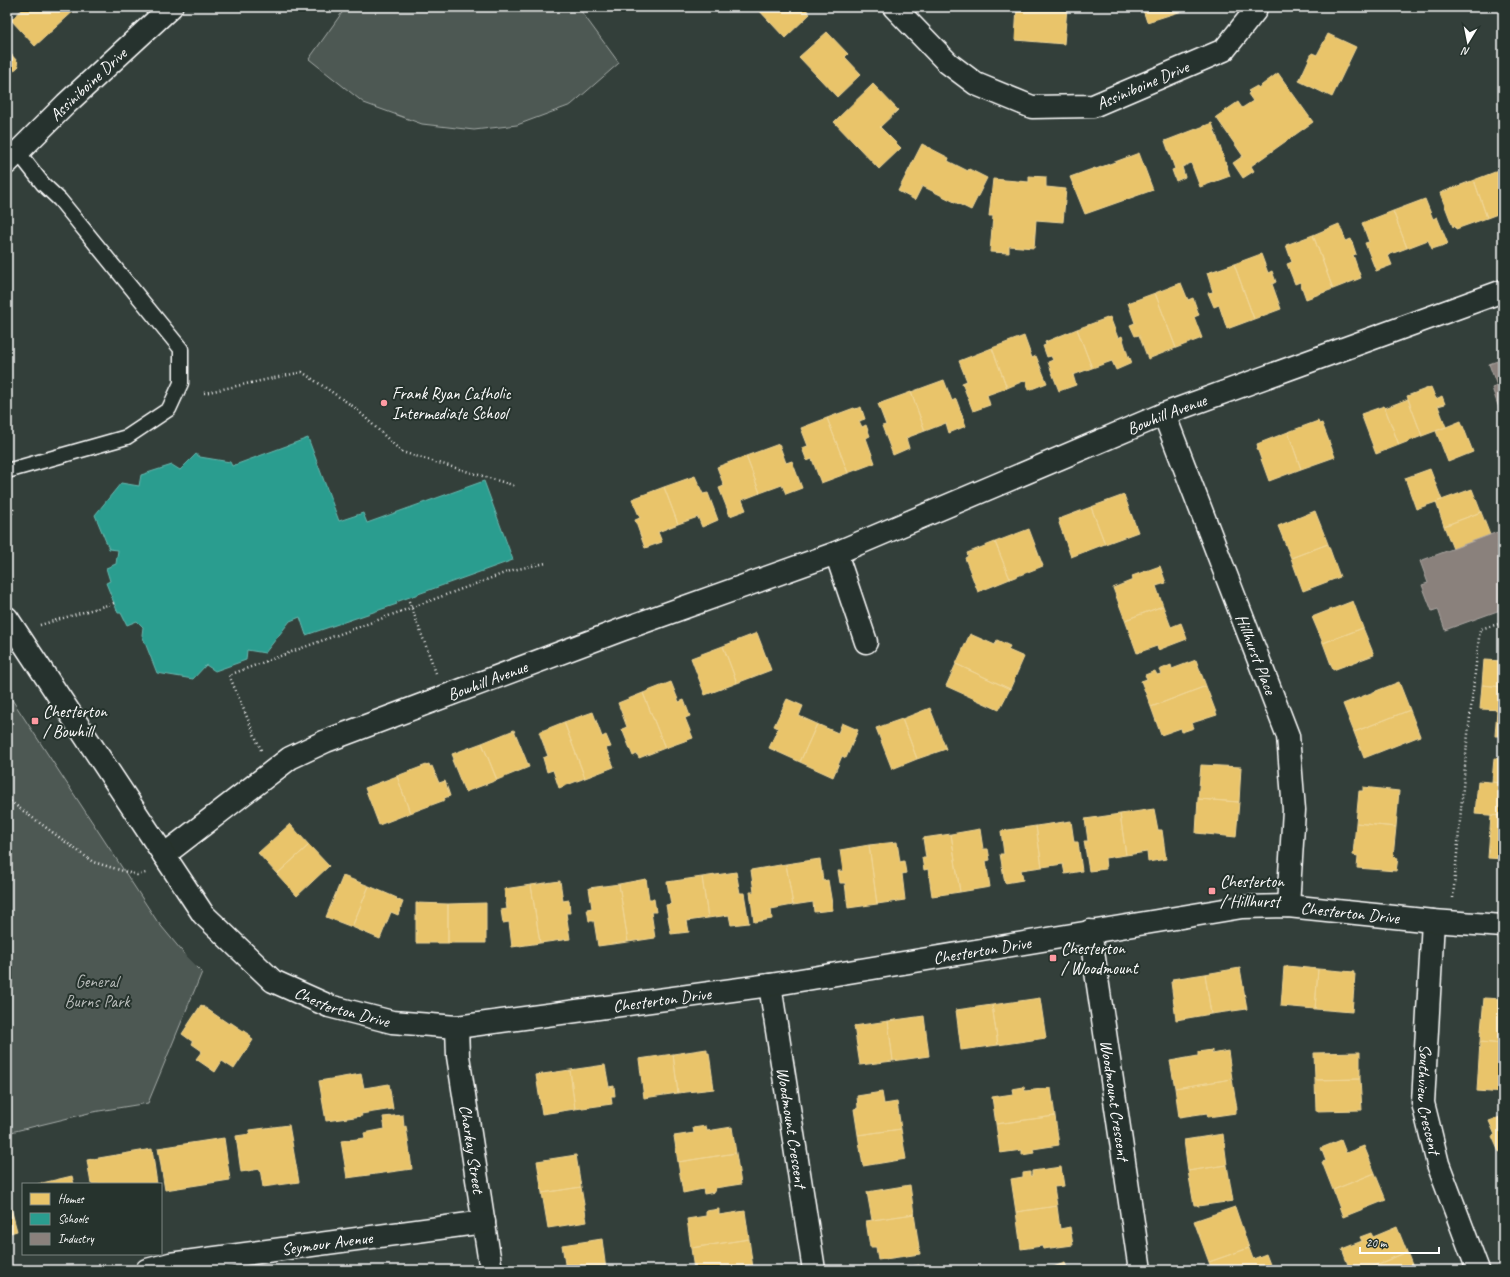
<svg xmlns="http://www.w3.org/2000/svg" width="1510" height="1277" viewBox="0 0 1510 1277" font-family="Caveat,sans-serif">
<rect width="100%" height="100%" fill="#333f3a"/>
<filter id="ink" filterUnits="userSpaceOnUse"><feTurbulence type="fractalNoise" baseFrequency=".025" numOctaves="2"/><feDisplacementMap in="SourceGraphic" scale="8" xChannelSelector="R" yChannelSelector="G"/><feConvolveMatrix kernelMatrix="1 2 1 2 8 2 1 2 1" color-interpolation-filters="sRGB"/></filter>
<g filter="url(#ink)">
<path fill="#4d5853" stroke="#a6aca9" d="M346,7H578L619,63L571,105L517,125L474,130L422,124L364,103L309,59Z
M7,692L157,921L186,956L202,972L148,1103L93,1112L7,1133Z"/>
<path fill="#e9c46a" stroke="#f0d697" d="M25,7H76L77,8L35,46L11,20Z
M756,7H804L810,14L785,38Z
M1017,7L1067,8L1064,44L1015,40Z
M1142,7H1195L1147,22Z
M827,32L848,54L845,57L861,74L837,97L799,57Z
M1328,34L1356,47L1332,97L1299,81L1312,53L1317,55Z
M7,50L18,62L17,63L19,66L7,77Z
M1278,73L1313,122L1251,166L1254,171L1243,178L1233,163L1243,156L1216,117L1238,102L1242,108L1253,101L1248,94L1250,93L1248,91L1257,86L1258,88Z
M873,84L898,110L880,127L901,148L879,169L834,122Z
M1212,123L1230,176L1200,187L1191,163L1182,167L1185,177L1176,181L1172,170L1175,169L1165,141Z
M922,144L949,158L948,161L968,171L969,169L987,178L971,210L922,186L915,200L898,191Z
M1139,153L1153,190L1085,214L1070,177L1095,168L1096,169Z
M1503,169V212L1487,218L1474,180Z
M1029,176L1046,177V187L1066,189L1063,222L1036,220L1034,248L1009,246V253L990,252L993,216H989L993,179L1029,182Z
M1474,180L1487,218L1456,229L1455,226L1453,227L1440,193Z
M1425,199L1433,219L1437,217L1448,244L1432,249L1428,240L1407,248L1393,211Z
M1393,211L1407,248L1388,255L1392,265L1376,271L1365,243L1369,242L1362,223Z
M1339,224L1346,241L1351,239L1356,254L1353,255L1361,278L1333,289L1313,235Z
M1313,235L1333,289L1306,299L1300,282L1295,284L1287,264L1292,262L1286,245Z
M1261,254L1268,273L1272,271L1276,282L1272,284L1281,309L1254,319L1234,264Z
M1234,264L1254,319L1227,329L1219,305L1214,307L1208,293L1213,292L1207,273Z
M1181,283L1188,300L1193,298L1199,315L1194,317L1202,338L1176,348L1155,293Z
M1155,293L1176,348L1148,359L1139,335L1135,336L1130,325L1135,323L1128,303Z
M1110,317L1118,338L1122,336L1129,359L1130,358L1132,363L1116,370L1112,361L1092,368L1077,329Z
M1077,329L1092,368L1073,375L1076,385L1059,391L1048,362L1053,360L1051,356L1047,357L1043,346L1046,345L1045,342Z
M1024,336L1032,358L1036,356L1047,383L1029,390L1026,380L1007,388L992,348Z
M992,348L1007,388L987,395L990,405L973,411L962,383L967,381L959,361Z
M944,380L952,401L956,399L966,426L949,433L946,423L925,431L911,392Z
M1431,387L1436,399L1442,396L1445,404L1438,406L1446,427L1422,436L1407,396Z
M911,392L925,431L906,438L909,448L893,455L882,426L886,425L878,404Z
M1408,399L1422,436L1399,445L1385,408Z
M1384,406L1399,445L1376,454L1361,414Z
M861,407L865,419L859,421L862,427L866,425L870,436L866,438L875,463L848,473L827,418L854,408L855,409Z
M827,418L848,473L821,483L812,459L807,461L802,448L808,446L801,428Z
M1318,421L1319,424L1322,423L1335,457L1301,469L1288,432Z
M1461,421L1473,452L1448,462L1436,431Z
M1288,432L1301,469L1269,481L1257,448H1258L1257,444Z
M779,444L786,463L792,461L802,488L786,494L782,485L760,493L746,456Z
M746,456L760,493L742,500L746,510L730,516L719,488L724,486L717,467Z
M1430,469L1442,500L1416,509L1405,478Z
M695,476L703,494L708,493L718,520L702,527L698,517L678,524L664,487Z
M664,487L678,524L658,532L662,542L645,548L635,520L640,518L632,499Z
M1472,489L1481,512L1444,526L1436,502Z
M1124,495L1138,532L1105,544L1091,507Z
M1091,507L1105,544L1071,557L1059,523L1060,522L1059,519Z
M1315,511L1328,544L1291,558L1278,526Z
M1481,512L1490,535L1453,549L1444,526Z
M1029,529L1043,566L1010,579L995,542Z
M995,542L1010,579L978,592L965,558L968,556L967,553Z
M1328,544L1340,577L1303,591L1291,558Z
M1160,566L1166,583L1156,586L1163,606L1125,620L1113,588L1133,580L1132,576Z
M1353,601L1363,628L1323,643L1312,617Z
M1163,606L1171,627L1181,623L1187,639L1158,650L1157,646L1137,653L1125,620Z
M1363,628L1374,655L1333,670L1323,643Z
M757,633L771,670L737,683L723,646Z
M970,634L995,645L997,640L1010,646L1008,650L1024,657L1010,689L956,664Z
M723,646L737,683L705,695L691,658Z
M1196,660L1206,686L1151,707L1141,681L1147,679L1145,675L1155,671L1157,675L1161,674L1159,670L1171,665L1172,669Z
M1484,660L1503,661V687L1482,685Z
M956,664L1010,689L999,710L946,686Z
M671,682L679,702L684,700L690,716L685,718L693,738L665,748L643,693Z
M1399,682L1410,710L1354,732L1343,704Z
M1482,685L1503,687V710L1480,709Z
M1206,686L1217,715L1192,723L1194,728L1182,732L1181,728L1161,735L1151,707Z
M643,693L665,748L639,758L637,754L633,756L622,729L627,727L618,703Z
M787,699L803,706L799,716L817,724L800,762L769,748L778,728L774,726Z
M930,708L946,749L917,759L902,719Z
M1410,710L1420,736L1364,758L1354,732Z
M1497,710H1503V736H1495Z
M593,712L602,737L606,735L611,747L606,748L614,767L585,778L564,722Z
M902,719L917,759L892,769L876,728Z
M564,722L585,778L559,788L553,770L547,772L543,758L548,756L539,732Z
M842,723L858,730L846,758L842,756L833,777L800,762L817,724L838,733Z
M514,730L529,767L497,780L482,743Z
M482,743L497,780L465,792L452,760L454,759L452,754Z
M1494,758L1503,759V783L1492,782Z
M429,764L430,767L432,766L439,783L445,781L450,796L444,798L445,800L410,813L397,776Z
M1201,765L1241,767L1239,802L1198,799Z
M397,776L410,813L379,825L365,788Z
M1478,781L1503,783L1502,816L1475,814Z
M1363,787L1399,791L1396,827L1356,823L1359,791H1363Z
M1198,799L1239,802L1236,837L1196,833Z
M1154,809L1158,830H1162L1166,859L1148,862L1147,852L1126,855L1120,814Z
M1120,814L1126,855L1105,858L1106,869L1089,871L1084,841H1088L1085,819Z
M1491,815L1503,816V859L1488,858Z
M1071,821L1074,842H1078L1082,871L1065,874L1063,864L1042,867L1036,826Z
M1356,823L1396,827L1393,857L1398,858L1396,871L1357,868L1358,856L1353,855Z
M290,824L309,845L277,874L258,853Z
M1036,826L1042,867L1021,870L1023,880L1005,883L1000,854H1004L1001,831Z
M980,829L983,849H988L990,860L986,861L990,887L960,892L951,834Z
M951,834L960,892L932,896L928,869L924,870L922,858H926L923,838Z
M897,842L900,862L904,861L906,873L902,874L905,900L877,904L869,845Z
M309,845L329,866L297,896L277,874Z
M869,845L877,904L848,908L845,883H840L838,871H843L840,850Z
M820,859L823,881L828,880L833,910L814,912L813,902L793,905L786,864Z
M786,864L793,905L771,909L772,919L754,922L750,892H754L751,870Z
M736,872L740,893H744L749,923L731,925L729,915L708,918L702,877Z
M343,876L369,886L352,927L326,917Z
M702,877L708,918L687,921L689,932L671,934L666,905L671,904L667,882Z
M646,879L649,899H654L656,912H651L655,938L628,942L619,884Z
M560,881L563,901L569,900L570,913H566L570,939L540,943L531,885Z
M619,884L628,942L598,946L594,921H589L587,909L592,908L589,888Z
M531,885L540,943L512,947L509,922L503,923L501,910L507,909L504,889Z
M369,886L397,898L396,899L403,902L398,915L391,912L380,939L352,927Z
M416,903L448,904V943H416Z
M486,903V943H448V904Z
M1287,966L1318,969L1315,1009L1281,1006L1284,967H1287Z
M1240,968L1247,1009L1211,1014L1205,974Z
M1318,969L1354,972L1353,974H1355L1352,1012L1315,1009Z
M1205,974L1211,1014L1176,1020L1171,982H1173L1172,979Z
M1040,998L1046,1038L998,1045L992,1005Z
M1484,998L1503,999V1044L1480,1042Z
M201,1005L229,1024L230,1022L251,1036L250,1038L253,1040L234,1069L222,1061L215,1072L196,1059L202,1051L192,1044L193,1042L182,1034Z
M992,1005L998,1045L961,1050L956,1010Z
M924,1016L929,1056L893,1061L888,1021Z
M888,1021L893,1061L860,1065L854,1026Z
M1480,1042L1503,1044V1093L1477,1091Z
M707,1049V1053H709L714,1089L678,1093L673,1054Z
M1212,1050V1054L1228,1051L1232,1079L1175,1088L1170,1061L1198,1056V1052Z
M1360,1052V1079L1315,1080L1314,1053Z
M673,1054L678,1093L644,1098L639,1059Z
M605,1065L609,1087L614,1086L615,1096H611L612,1104L575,1109L570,1070Z
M570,1070L575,1109L542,1114L536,1075Z
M361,1074L364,1088L389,1084L393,1109L361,1114L362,1116L326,1121L319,1081Z
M1232,1079L1237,1109H1236V1113L1208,1117L1207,1113L1179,1117L1175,1088Z
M1360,1079L1362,1110L1316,1111L1315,1080Z
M1024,1087L1025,1091L1051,1088L1055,1116L996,1124L992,1097L1013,1094L1012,1089Z
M882,1092L884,1104L897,1102L901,1129L858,1135L854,1109L858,1108L857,1096Z
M403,1115L404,1127L406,1126L412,1169L347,1178L341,1141L365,1138L364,1133L385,1129L383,1117Z
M1055,1116L1059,1145L1033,1149L1034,1153L1022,1155V1150L1000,1153L996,1124Z
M1503,1116V1150L1499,1152L1492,1136L1495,1135L1489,1121Z
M289,1125L299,1182L263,1187L260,1169L241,1172L236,1136L250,1134V1130Z
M706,1126L707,1131L732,1127L736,1153L678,1162L674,1136L694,1133L693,1128Z
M901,1129L906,1159L863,1166L858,1135Z
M1223,1134L1227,1165L1188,1171L1184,1140Z
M224,1138L230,1180L165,1190L158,1148Z
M1341,1140L1346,1153L1364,1146L1375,1173L1333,1190L1322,1162L1326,1161L1321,1148Z
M152,1149L157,1184H91L87,1160Z
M736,1153L741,1184L715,1188V1192L704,1194L703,1189L683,1193L678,1162Z
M576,1155L581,1187L542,1193L537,1161Z
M1227,1165L1233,1201L1198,1206L1197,1205H1194L1188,1171Z
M1061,1167L1064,1186L1054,1187L1057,1206L1016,1212L1011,1179L1023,1177V1173L1030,1172V1176H1032V1171Z
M1375,1173L1386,1200L1343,1217L1333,1190Z
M72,1176L74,1184H38Z
M910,1185L914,1214L872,1220L867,1192Z
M581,1187L587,1222L548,1228L542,1193Z
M8,1197L17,1231L7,1234V1198Z
M1057,1206L1060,1229L1070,1227L1073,1245L1043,1249L1042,1246L1021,1249L1016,1212Z
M1235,1207L1249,1248L1209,1262L1194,1221Z
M719,1209V1215L745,1211L749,1239L691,1248L687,1219L706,1216V1211Z
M914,1214L920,1254L878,1260L876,1247H870L866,1221Z
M1397,1227L1407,1252L1364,1270H1350L1342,1249L1362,1241L1360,1237L1371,1233L1373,1237Z
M602,1239L606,1270H566L562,1245Z
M749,1239L753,1268L738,1270H694L691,1248Z
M1249,1248L1253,1259L1266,1254L1271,1267L1262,1270H1212L1209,1262Z
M1407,1252L1414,1270H1364Z
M1065,1263L1068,1270H1044Z
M919,1265L920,1270L937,1267V1270H906V1268Z"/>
<path fill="#2a9d8f" stroke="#6abab1" d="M308,438L339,521L363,513L367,523L484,481L513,560L396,602L397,604L306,635L300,617L290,621L265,653L247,650L246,660L215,671L206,665L193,679L157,673L142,635L143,627L137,621L127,625L121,613H118L106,583L110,581L106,568L116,564L118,550L109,549L95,515L121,483L139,486L141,475L172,465L180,470L196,454L200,457L230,462L232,466Z"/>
<path fill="#8a817c" stroke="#ada7a3" d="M1503,359V413L1501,414L1492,388L1497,386L1489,364Z
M1503,530V609L1445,630L1438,609L1432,611L1422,585L1428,583L1420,561Z"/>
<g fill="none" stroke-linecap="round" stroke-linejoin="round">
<defs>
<path id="service" d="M7,471L127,437L169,409L181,383V349L60,200L43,184L18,152"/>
<g id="minor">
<path id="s1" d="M894,7L948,63L976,84L1032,107L1093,106L1224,50L1255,11L1256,7"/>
<path id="s2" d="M7,163L66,104L171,7"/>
<path id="s3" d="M1164,414L1288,736L1294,810L1288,906"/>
<path d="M836,553L866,642"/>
<path id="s4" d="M164,855L290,758L326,741L621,630L836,553L1164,414L1503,291"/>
<path id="s5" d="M1433,921L1423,1103L1438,1164L1478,1270"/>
<path id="s6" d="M1090,931L1140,1270"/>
<path id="s7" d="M770,985L814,1270"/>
<path id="s8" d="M457,1027L458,1056L491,1270"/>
<path id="s9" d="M147,1270L170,1264L484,1222"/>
</g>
<g id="tertiary">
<path id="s10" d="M7,618L203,914L273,981L329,1006L392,1022L457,1027L770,985L1242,907L1288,906L1433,921L1503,926"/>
</g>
</defs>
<use href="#service" stroke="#fff" stroke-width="17"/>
<use href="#minor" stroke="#fff" stroke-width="25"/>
<use href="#tertiary" stroke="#fff" stroke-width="25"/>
<path stroke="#fff" stroke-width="2.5" stroke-dasharray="1 3" stroke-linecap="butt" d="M204,393L302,372L354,407L402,452L516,486
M1497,451L1503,449
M7,529L14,507
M409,601L436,673
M40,625L114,603
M261,750L229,675L513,570L546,563
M7,799L93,862L137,875L146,873
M1453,898L1467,743L1480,629L1503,623"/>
<use href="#service" stroke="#26332d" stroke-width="14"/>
<use href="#minor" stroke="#26332d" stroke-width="22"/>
<use href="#tertiary" stroke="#26332d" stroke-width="22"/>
</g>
</g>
<g fill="#ff9aa2" stroke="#26332d" stroke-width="1.5">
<circle cx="384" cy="403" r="4"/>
<rect x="31" y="717" width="8" height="8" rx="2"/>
<rect x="1208" y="887" width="8" height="8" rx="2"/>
<rect x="1049" y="954" width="8" height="8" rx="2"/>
</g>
<g text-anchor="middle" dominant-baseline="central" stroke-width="4" stroke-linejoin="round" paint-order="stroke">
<g font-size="17" fill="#fff" stroke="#26332d">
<text stroke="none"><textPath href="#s2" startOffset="113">Assiniboine Drive</textPath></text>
<text stroke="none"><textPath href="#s1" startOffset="288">Assiniboine Drive</textPath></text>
<text stroke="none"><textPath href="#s4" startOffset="1101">Bowhill Avenue</textPath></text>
<text stroke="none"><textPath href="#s3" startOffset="257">Hillhurst Place</textPath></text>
<text stroke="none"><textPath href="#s4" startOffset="371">Bowhill Avenue</textPath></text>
<text stroke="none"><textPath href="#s10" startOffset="1546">Chesterton Drive</textPath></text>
<text stroke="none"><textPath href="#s10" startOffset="1174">Chesterton Drive</textPath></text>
<text stroke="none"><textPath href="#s10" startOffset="850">Chesterton Drive</textPath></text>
<text stroke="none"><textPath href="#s10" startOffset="526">Chesterton Drive</textPath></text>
<text stroke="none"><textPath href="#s5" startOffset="179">Southview Crescent</textPath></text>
<text stroke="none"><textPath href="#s6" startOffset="171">Woodmount Crescent</textPath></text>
<text stroke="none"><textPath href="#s7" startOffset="144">Woodmount Crescent</textPath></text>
<text stroke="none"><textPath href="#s8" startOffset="123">Charkay Street</textPath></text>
<text stroke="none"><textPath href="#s9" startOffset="182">Seymour Avenue</textPath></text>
</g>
<g font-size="17" fill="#fff" stroke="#26332d" text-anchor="start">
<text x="392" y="393">Frank Ryan Catholic<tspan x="392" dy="20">Intermediate School</tspan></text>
<text x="43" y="711">Chesterton<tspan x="43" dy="20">/ Bowhill</tspan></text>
<text x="1220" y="881">Chesterton<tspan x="1220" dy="20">/ Hillhurst</tspan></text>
<text x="1061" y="948">Chesterton<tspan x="1061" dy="20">/ Woodmount</tspan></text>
</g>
<g font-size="17" fill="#b8bcba" stroke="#26332d">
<text x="97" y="981">General<tspan x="97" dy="20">Burns Park</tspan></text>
</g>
</g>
<rect width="1510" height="1277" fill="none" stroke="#26332d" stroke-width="24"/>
<rect x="12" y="12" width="1486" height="1253" fill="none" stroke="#fff" stroke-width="1.5" filter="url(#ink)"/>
<rect x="22" y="1183" width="140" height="72" fill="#26332d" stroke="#7d8581"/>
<rect x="30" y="1193" width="20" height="12" fill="#e9c46a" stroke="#7d8581"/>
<text x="58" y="1203" font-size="12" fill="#ffffff">Homes</text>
<rect x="30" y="1213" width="20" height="12" fill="#2a9d8f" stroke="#7d8581"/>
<text x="58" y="1223" font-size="12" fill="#ffffff">Schools</text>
<rect x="30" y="1233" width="20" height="12" fill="#8a817c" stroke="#7d8581"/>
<text x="58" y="1243" font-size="12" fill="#ffffff">Industry</text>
<g transform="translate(1468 42) rotate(190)" stroke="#26332d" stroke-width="3" paint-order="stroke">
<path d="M0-3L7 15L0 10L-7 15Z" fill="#ffffff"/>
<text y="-6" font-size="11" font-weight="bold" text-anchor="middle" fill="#ffffff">N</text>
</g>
<path d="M1360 1247v6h79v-6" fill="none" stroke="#ffffff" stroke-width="2"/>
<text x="1366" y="1247" font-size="12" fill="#ffffff" stroke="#26332d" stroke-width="3" paint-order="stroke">20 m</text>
</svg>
